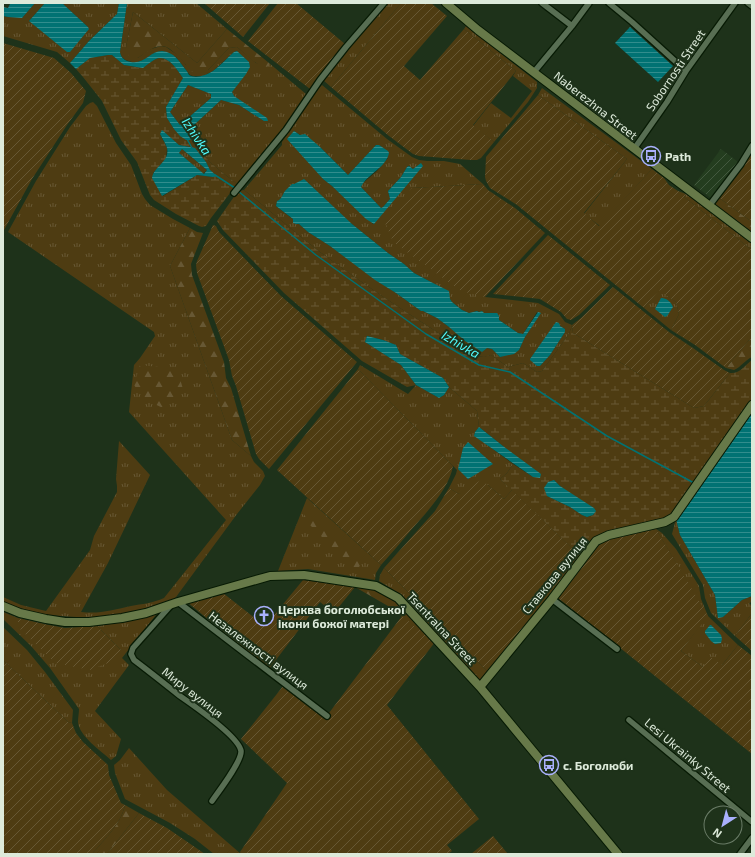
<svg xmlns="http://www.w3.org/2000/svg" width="755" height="857" viewBox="0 0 755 857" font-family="'Exo 2',sans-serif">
<defs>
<pattern id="industrial-furrows" width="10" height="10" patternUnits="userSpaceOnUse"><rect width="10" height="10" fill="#243d1f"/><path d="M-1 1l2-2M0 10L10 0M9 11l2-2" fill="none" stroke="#43593f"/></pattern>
<pattern id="grass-tufts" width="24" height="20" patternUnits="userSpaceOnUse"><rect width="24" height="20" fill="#4e3c12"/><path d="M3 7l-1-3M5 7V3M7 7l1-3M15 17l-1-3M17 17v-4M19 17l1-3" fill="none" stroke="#675834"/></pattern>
<pattern id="forest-firs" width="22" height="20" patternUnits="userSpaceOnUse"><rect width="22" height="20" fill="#4e3c12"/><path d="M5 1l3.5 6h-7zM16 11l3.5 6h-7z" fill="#675834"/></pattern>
<pattern id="wetland-marsh" width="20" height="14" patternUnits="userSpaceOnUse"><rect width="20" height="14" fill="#4e3c12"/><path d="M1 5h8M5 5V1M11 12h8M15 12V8" fill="none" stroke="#675834"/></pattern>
<pattern id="garden-furrows" width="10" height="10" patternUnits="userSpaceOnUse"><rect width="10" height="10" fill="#4e3c12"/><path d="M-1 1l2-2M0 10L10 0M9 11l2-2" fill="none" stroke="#675834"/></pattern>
<pattern id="water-rules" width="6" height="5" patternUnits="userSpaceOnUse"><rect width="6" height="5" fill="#017273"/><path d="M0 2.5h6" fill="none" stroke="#328d8d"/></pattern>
</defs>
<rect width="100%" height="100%" fill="#1e321a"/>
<path fill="url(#industrial-furrows)" d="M721,149L738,162V163L711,198L694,185Z"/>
<path fill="url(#grass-tufts)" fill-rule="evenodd" d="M35,3H45L29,21L88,27L62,3H119L117,14L89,41L70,63L57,52L3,36V16L8,17L22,18Z
M127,3H196L227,29L197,63L133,12L126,47L138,58L148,50L161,46L166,47L179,56L186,65L208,70L229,48L237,47L256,63L269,66V63L306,94L283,128L237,184C224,173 196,155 195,137C195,134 197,131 197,128L194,125L221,100L239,105L264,121L234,96L232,92L234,88L237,51L234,52L213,71L203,76H193L190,75L176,57L156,52C147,58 139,65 129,61C124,60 121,57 120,52Z
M388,3H401L331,87L323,80L348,49Z
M466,26L537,82V88L528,102L494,142L473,126L491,103L511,118L532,91L513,76L516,71L464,29Z
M188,85L211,94V98L180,125L170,112Z
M322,85L387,139L412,157L419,160L427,161H444L460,164L483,184L412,188L485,297L538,303L559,314L565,322L572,325L569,334L542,371L537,372L523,363L508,367L491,355L484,357L475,356C422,323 370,289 320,252C294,232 269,210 244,190L282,145V142L318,89ZM294,131L320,147L348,175L376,145L388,158L377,171L362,184L361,187L381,208L383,207L390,199L388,191L401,177L407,167L409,166L413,169L373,224L332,186L323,179ZM285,192L352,224L388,253L404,264L414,273L431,282L450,299L452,302L462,310L469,313L477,311L484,313H497L499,320L518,333L523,334L537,312L540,313L525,337L519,350L500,357L492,349L487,348L449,327L437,318L423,311H421L330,246L308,232L299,224L276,206L277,201C281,200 283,196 285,192ZM560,326L565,329V332L550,355L540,366Z
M542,88L652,169L600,226L584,214L627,159L538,95Z
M93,102L97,106L116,143L131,165L142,194L145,199L150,205L173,219L190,228L170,266L232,440L251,456L254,462L263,471L265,476L260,485L237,514L176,597L171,602L152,608L105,617L91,618L47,615L26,610L6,603L3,601V597L21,605L46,611L90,550L94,536L117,492V486L116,479L119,441L150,475L108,563L81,612C101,614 112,610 131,606C142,604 153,603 164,598L226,520L129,412L134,365L140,358L155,336L154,332L8,232L36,181L70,127L86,106L90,103Z
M182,149L207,170L203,174L179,153Z
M686,194L752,244V250L684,197Z
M659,289L676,302L679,314L671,330L644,308Z
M360,365L408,394L416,385L439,398L444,395L449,387L477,411L479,427L475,432V436L513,464L507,473L500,479L512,490L504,499L488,485L459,494L449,488L456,474L457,470L358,369Z
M307,498L381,565L376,573L375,580L308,569L278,571Z
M676,519L680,535L715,595L718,617H723L742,600L752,596V601L749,604L752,605V613L735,636L711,613L705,598L703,585L672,534Z
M656,529L662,533L676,549L699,586L701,599L708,616L738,645L722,665L703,667L681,651L707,616Z
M384,568L488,672L480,682L402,595L379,581L380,575Z
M159,611L122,658L129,665L95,711L121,739L116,756L111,760C101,751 79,736 78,722C78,717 79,713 79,709L50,668L31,646L3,619V612L18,618V627L121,650L97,626L123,622Z
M3,627L27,650L45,672L73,710L72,723L68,722L3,660Z
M129,748L167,790L241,854H214L195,839L170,823L125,799L115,773L114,765L120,760Z"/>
<path fill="url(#forest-firs)" d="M133,12L197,63L227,29L269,63V66C258,69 246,54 237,47L229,48L208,70L192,72C186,65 171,45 161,46C152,47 145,53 138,58L129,56L126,47Z
M718,197L752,222V232L715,205L714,201Z
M190,228L197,232L203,233L191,264L192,275L224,362L226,378L231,388L251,456L232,440L170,266Z
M749,340L752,342V357C745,360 741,367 734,370L726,368Z
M140,365L177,369L183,389L165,409L144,399L134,385Z
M305,509L314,511L354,549L363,561L359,567H352L304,519V513Z
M355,587L376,589L396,600L435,642L388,606Z
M125,805L139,813L107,854H92C104,840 121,824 125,805Z"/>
<path fill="url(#wetland-marsh)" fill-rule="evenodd" d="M108,55H112L124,65L142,68C147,65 154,59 159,58C170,57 178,71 183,78L166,107L167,118L174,129L193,135L194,125L197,128C197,131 195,134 195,137C196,155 224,173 237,184L211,218L206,226L202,227L199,226L176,214L154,200L150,195L137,162L121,140L102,101L83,77L76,69L90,58ZM162,131L179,145L195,148L206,162L213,177L197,175L163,196L153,173L166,159L167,148L160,134Z
M244,190C269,210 294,232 320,252C370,289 422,323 475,356L483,357L491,355L508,367L523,363L537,372L542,371L569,334L572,325L573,333L694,408L704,406L730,373C740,374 745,365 752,360V400L672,515L664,519L608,532L580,556L500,479L507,473L513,464L533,477L503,446L479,427L477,411L449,387L443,378L400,354L396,345L383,340L367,336L365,342L401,365L416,385L407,387L362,361L284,293L223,230L217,221L238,191ZM554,480L560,486L595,512L593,515L587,517L582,515L570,507L547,496Z"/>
<path fill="url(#garden-furrows)" d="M204,3H270L243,37Z
M278,3H296L345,44L310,89L248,41Z
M401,3H431L447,16L404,66L420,80L464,29L516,71L473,125L494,142L481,158L477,160H471L419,156L413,154L389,136L331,87Z
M3,43L54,58L71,73L86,91L83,103L67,125L32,179L4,230L3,228Z
M538,95L627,159L584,213L599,226L652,169L664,178L669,185L678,191L686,194L684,197L752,250V342L749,340L726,368L695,345L671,330L679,314L676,302L659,290L644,308L517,205L490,188L486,181L485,177L486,157Z
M752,149V222L718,197Z
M483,184L488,190L515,208L545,233L485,297L461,291L393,242L385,222L412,188Z
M213,225L216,226L219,232L281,296L357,362L269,469L259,459L256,454L236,386L232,376L229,360L197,273L196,265L197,261Z
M548,235L610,285L579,315L571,320L567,319L561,312L540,299L493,294Z
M613,287L669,332L693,348L724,370L730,373L704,406L694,408L573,333L572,325L581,318Z
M358,369L453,466C449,489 426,513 411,530C401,542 391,554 381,565L277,470Z
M481,480L488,485L504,499L512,490L580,556L488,672L384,568L435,511L449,488L459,494Z
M656,529L708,616L681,651L703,667L711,657L722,665L738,645L752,656V754L558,598L599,545L610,539Z
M303,580L355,587L334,613L320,602L269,669L262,664L186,601L223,593L265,626Z
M752,613V651L735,636Z
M402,616L435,642L387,705L479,819L447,845L452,851L448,854H241L240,852L287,783L241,739L284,685L326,717Z
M18,618L44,624L65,628L97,626L121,650L113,661L90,670L55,663L18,627Z
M3,660L68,722L72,723L76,733L83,742L108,765L109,775L121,803L125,805C121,824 104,840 92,854H3Z
M139,813L167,828L205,854H107Z
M493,836L508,854H471Z"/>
<path fill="url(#water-rules)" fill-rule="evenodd" d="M10,3H35L22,18L8,17L3,16V7L8,8L10,4Z
M45,3H62L88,27L89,29L70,52H67L29,21Z
M119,3H127L120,52C121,57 123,59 127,61C144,67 149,51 162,51C174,52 179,61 186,70C187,71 188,73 189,75C196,79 207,75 213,71C220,66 227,58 234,52L237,51L249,62L250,67L246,74L232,92L234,96L267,118L268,121H264L239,105L221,100L194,125L192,138L190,140H186L180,136L174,129L167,118L166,107L183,78C178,71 170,57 159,58C154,59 147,65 143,68L124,65L112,55H108L90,58L76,69L70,63L89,41L117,14ZM188,85L211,94V98L180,125L170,112Z
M630,27L673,66L658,82L615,43Z
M162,130L179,145L195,148L206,162L210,170L217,176L213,177L197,175L162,196L152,178C154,166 170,162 167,148C166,144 162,138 160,134ZM182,149L207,170L204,174L179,153Z
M294,131L300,135L305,134L320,147L348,175L376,145H379L388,151L389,153C386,168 367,174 361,187L381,208L383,207L390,199L388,191L401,177L407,167L409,166L413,169L421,163L423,166L374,224L366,219L332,186L323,179L287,139Z
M304,179L352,224L388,253L404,264L414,273L431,282L449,291L450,299L452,302L462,310L469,313L477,311L479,312L482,311L484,313H497L499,316V320L518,333L523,334L538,312L541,313L525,337L519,350L514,354L500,357L492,349L487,348L482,352L465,341L449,327L437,318L423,311H421L396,293L375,280L330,246L308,232L299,224H296L293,223V219L276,206L277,201C282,199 282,195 285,191C287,189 290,186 292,184H294Z
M661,298C667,298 671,302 673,307L667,316L665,317L655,309Z
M556,322L559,323L560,326L565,329V332L550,355L540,366H537L530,360V359Z
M367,336L383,340L396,345L400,354L443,378L449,387L444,395L439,398L416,385L401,365L365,342Z
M752,409V596L742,600L723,617L718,618L715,595L680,535L676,519Z
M479,427L503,446L541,474L540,478L533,477L474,436L475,432Z
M468,442L493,464L468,479L458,469L463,448Z
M554,480L560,486L594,508L596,511L593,515L587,517L582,515L570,507L547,496L544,488L548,482Z
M710,625H711L721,635L722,639L721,643L715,644L711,641L705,633V631Z"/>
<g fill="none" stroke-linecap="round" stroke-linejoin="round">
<path stroke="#017273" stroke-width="1.5" d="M187,139L192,148
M215,175L235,188
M238,191L316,255L426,334L479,365L510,372L607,436L694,483"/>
<defs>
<path id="street" d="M542,3L572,26
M609,3L632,22L686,71
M748,3L752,6
M534,72L572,26L589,3
M634,149L667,102L686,71L735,3
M234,193L286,130L320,80L346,47L384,3
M709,206L741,164L752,146
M552,599L617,649
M178,602L327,716
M172,604L133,648L131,654L134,660C150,672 165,684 180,696C193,705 239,737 241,751C242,761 219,791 212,801
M629,720L752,822
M740,854L752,838"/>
<path id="secondary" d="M446,3L478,30L752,238
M3,606L20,613L46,619L65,622H89L122,618L146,613L178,602L270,576L304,575L376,586L398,598L480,687L618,854
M480,687L552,599L596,541L609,535L665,522L674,517L752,405"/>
</defs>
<use href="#street" stroke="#071a04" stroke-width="8"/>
<use href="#secondary" stroke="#071a04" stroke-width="10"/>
<use href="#street" stroke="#586e53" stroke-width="5.5"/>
<use href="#secondary" stroke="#677949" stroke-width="8"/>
</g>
<defs>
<symbol id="bus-ring" viewBox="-11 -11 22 22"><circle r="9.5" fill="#1e321a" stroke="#a9b0fc" stroke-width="1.5"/><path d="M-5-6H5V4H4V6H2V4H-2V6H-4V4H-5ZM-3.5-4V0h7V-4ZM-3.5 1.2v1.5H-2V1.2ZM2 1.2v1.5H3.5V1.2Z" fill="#a9b0fc"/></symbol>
<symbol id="church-ring" viewBox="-11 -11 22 22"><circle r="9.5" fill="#1e321a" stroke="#a9b0fc" stroke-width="1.5"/><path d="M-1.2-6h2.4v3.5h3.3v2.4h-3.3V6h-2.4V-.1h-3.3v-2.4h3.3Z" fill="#a9b0fc"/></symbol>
</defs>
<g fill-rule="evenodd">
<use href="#bus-ring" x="640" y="145" width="22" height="22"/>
<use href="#church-ring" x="253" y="605" width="22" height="22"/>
<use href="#bus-ring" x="538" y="754" width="22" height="22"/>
</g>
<g text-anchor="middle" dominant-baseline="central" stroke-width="4" stroke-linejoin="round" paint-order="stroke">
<g font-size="12" fill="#ddeada" stroke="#1e321a">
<text transform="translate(675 70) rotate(-56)">Sobornosti Street</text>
<text transform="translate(596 105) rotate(38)">Naberezhna Street</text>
<text transform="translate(554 575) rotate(-51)">Ставкова вулиця</text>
<text transform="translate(442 628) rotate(47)">Tsentralna Street</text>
<text transform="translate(259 650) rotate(37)">Незалежності вулиця</text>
<text transform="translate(193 692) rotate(38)">Миру вулиця</text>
<text transform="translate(688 755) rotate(40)">Lesi Ukrainky Street</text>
</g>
<g font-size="12" font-weight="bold" fill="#ddeada" stroke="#1e321a" text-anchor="start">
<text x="665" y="156">Path</text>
<text x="278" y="609">Церква боголюбської<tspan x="278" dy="14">ікони божої матері</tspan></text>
<text x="563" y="765">с. Боголюби</text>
</g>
<g font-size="13" font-style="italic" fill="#50fbfd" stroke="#1e321a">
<text transform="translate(197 136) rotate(56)">Izhivka</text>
<text transform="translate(461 344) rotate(30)">Izhivka</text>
</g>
</g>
<rect width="755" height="857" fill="none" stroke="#ddeada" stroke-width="8"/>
<g transform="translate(723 825) rotate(216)"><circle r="19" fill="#1e321a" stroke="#6a7c67"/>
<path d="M0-3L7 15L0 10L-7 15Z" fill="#a9b0fc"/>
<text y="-6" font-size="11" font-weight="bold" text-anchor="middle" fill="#ddeada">N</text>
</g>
</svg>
